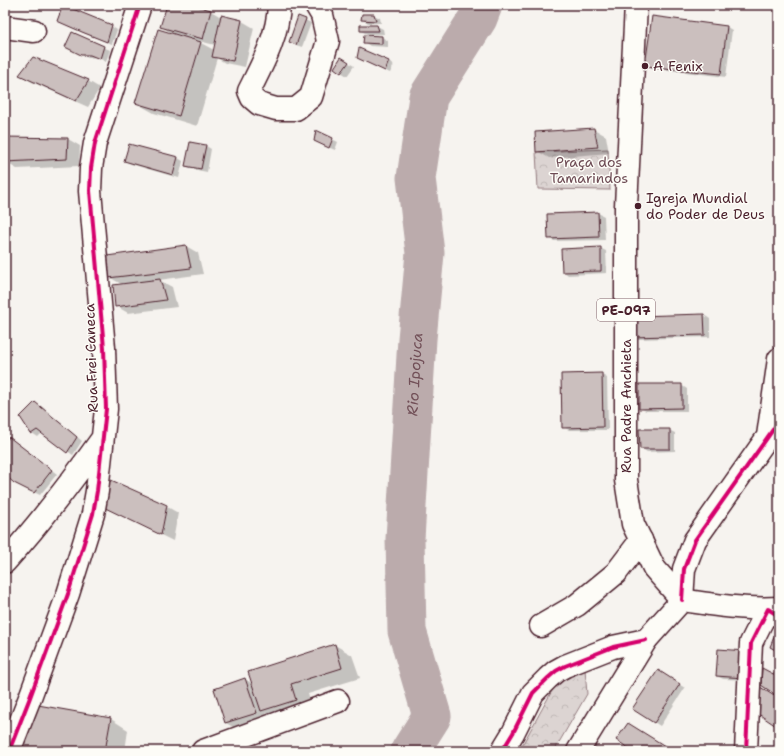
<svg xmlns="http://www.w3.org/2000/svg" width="784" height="756" viewBox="0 0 784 756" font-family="'Shantell Sans',sans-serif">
<defs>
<pattern id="forest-crowns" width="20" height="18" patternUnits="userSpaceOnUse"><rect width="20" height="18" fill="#dcd4d2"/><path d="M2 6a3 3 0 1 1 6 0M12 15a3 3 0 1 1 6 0" fill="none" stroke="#beb6b4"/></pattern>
</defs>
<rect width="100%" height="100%" fill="#f6f3ef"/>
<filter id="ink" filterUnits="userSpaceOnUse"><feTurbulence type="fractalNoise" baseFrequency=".025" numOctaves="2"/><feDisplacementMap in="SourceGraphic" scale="8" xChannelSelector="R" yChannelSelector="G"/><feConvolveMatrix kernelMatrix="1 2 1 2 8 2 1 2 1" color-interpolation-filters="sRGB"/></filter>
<g filter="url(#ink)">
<path fill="url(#forest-crowns)" stroke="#937a7e" d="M608,149L610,190L538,189L536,152Z
M564,669H585L587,694L554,751H519Z"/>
<path fill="#0003" fill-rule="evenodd" d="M79,5H88L86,9Z
M95,5H104L102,8Z
M168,5H189L211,11L221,17V16L242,21L254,28L245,67L225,63L217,58L197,126L154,113L136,103L173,34L162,27ZM199,41L215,45L214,50L199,42Z
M388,5H400V7Z
M374,15L380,18L381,23H368L362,19Z
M305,20L311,23L302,47L296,45Z
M64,24L111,26L117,30L112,44L89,35Z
M377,26L383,29L384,34H367L361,31Z
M727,27L732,30L726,77L652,68L647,65Z
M73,34L110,50L106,62L97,57L88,58L72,50Z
M365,36L382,37L388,41V47L370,46L364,42Z
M341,58L354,66L347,76L335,68Z
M364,61L388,62L394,65L390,73Z
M20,75L88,81L100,88L88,107L32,82Z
M594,129L606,136L609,153L549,158L537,151Z
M316,131L338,142L335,150L321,144Z
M5,138L68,139L80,146L79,166L17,169L5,162Z
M129,145L178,158L183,161L179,178L131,164L125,161Z
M206,146L211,149L207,172L192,169L186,166Z
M598,213L604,216L605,240L554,241L549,238L548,215Z
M186,246L198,253L203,274L159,280L172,287L177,307L128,313L116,306L123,285L109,277Z
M600,248L606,251L607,273L568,275L563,271Z
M704,315L710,319V337L638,339L633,336Z
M601,374L607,378L608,430H569L563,427Z
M681,385L687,389V411H646L640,408Z
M35,403L41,406L82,441L73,455L42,433L38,437L32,433Z
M669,430L675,433V451L647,452L641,448Z
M9,438L15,442L57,474L40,495L21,486L5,473V443Z
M166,506L178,513L173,541L108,509Z
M335,645L352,655L360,678L308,694L313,710L280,721L266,713L268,719L238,730L226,723L215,690L245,679L253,684Z
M719,650L750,680L723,679L717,676Z
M664,675L685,688L660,726L634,709Z
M111,719L128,730L125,751H22Z"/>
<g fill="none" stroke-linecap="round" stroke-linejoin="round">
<path stroke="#bbabac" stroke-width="39" id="s1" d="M410,751L432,716L407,631L405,539L417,339L425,253L416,178L428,97L478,18L483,5"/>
</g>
<path fill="#cbbfbe" stroke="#4a1f2b" d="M63,5L112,25L107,42L82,32L57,21Z
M167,5H193L211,10L203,39L160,27Z
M362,14H374L376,21L361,20Z
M221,15L242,20L233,61L212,57Z
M298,16L306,19L296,45L289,42Z
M652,16L727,26L721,74L645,66Z
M360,25H377L379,31H360Z
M158,29L201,42L179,116L135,103Z
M72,32L104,46L100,59L90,55H81L65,47Z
M364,35L382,36V44L363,43Z
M359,48L389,61L385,71L357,58Z
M33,57L89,80L76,101L19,75Z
M341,57L349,62L341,73L334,68Z
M594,128L598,147L536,152L535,132Z
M316,130L333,138L329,148L314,141Z
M5,137L68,138L67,159L5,162Z
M190,142L206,145L201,169L185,166Z
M129,144L178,157L173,175L124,161Z
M598,212L599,237L548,239L547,214Z
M186,245L191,268L108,278L107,256Z
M601,247V271L562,272L561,249Z
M160,279L166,300L115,307L113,285Z
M704,314L705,335L632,337L636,316Z
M602,373L603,427L562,428L561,374Z
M639,384H682V408L639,409Z
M35,402L77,437L67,453L37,430L31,434L20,417Z
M639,429H670V449H640Z
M9,437L52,470L34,493L14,483L5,475V442Z
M111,480L167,505L161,535L95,503Z
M776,632H779V652L770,647Z
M335,644L342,668L291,684L296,700L261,711L248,672Z
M718,649L746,651L744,678L716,676Z
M762,668L779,677V697L761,685Z
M658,670L680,684L654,723L632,709Z
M245,678L257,713L225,723L214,689Z
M757,685L779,699V728L757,713Z
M38,705L111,718L105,751H21Z
M628,723L673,751H633L616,740Z"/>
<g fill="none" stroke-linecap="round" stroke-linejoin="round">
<defs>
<path id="minor" d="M279,5C278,36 263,63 249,91L252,98L259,104L276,109H296L311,97L328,41L322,15L316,5
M5,27L34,31
M768,436L779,359
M5,562C40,523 72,481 102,439
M682,600L684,569L695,540L779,421
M541,626L577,605L616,573L641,540
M9,751L29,700L68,594L93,514L97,491L106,409L104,348L90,191L91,168L95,143L140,5
M203,751L338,701
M502,751L513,733L533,693L548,678L556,671L565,666L613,647L646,640
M746,751L751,643L768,609L779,616"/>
<path id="major" d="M636,5L626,206V480L633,524L654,568L682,600
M682,600C714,605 747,610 779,608
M578,751L646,640L682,600"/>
</defs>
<use href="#minor" stroke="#4a1f2b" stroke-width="25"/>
<use href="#major" stroke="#4a1f2b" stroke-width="25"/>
<use href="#minor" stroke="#fdfcf7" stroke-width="22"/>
<use href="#major" stroke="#fdfcf7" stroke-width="22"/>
<defs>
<path id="cycleway" d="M682,600L684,569L695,540L779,421
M9,751L29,700L68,594L93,514L97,491L106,409L104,348L90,191L91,168L95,143L140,5
M502,751L513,733L533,693L548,678L556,671L565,666L613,647L646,640
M746,751L751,643L768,609L779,616"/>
</defs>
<use href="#cycleway" stroke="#fdfcf7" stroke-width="6"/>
<use href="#cycleway" stroke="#d6006c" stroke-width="4"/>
</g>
</g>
<g fill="#4a1f2b" stroke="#fdfcf7" stroke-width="1.5">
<circle cx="645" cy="66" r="4"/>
<circle cx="638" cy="206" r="4"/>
</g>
<g text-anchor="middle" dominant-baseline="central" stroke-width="3" stroke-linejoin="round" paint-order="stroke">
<rect fill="#fdfcf7" stroke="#806168" stroke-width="1" x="597" y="299" width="58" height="22" rx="3"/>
<g font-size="13" font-weight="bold" fill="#4a1f2b">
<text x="626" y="310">PE-097</text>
</g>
<g font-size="14" fill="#4a1f2b" stroke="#fdfcf7" text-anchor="start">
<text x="653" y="66">A Fenix</text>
<text x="646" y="198">Igreja Mundial<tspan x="646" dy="16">do Poder de Deus</tspan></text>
</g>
<g font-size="14" fill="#6e4c55" stroke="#fdfcf7">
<text x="589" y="162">Praça dos<tspan x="589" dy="16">Tamarindos</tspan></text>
</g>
<g font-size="14" fill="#4a1f2b" stroke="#fdfcf7">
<text transform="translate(91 358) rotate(-92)">Rua Frei Caneca</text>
<text transform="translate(626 406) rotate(-90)">Rua Padre Anchieta</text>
</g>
<g font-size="15" font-style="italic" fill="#725058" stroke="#fdfcf7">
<text stroke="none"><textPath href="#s1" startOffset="387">Rio Ipojuca</textPath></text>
</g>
</g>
<rect width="784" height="756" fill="none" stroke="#fdfcf7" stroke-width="20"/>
<rect x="10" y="10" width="764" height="736" fill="none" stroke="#4a1f2b" stroke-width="1.5" filter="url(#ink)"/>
</svg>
